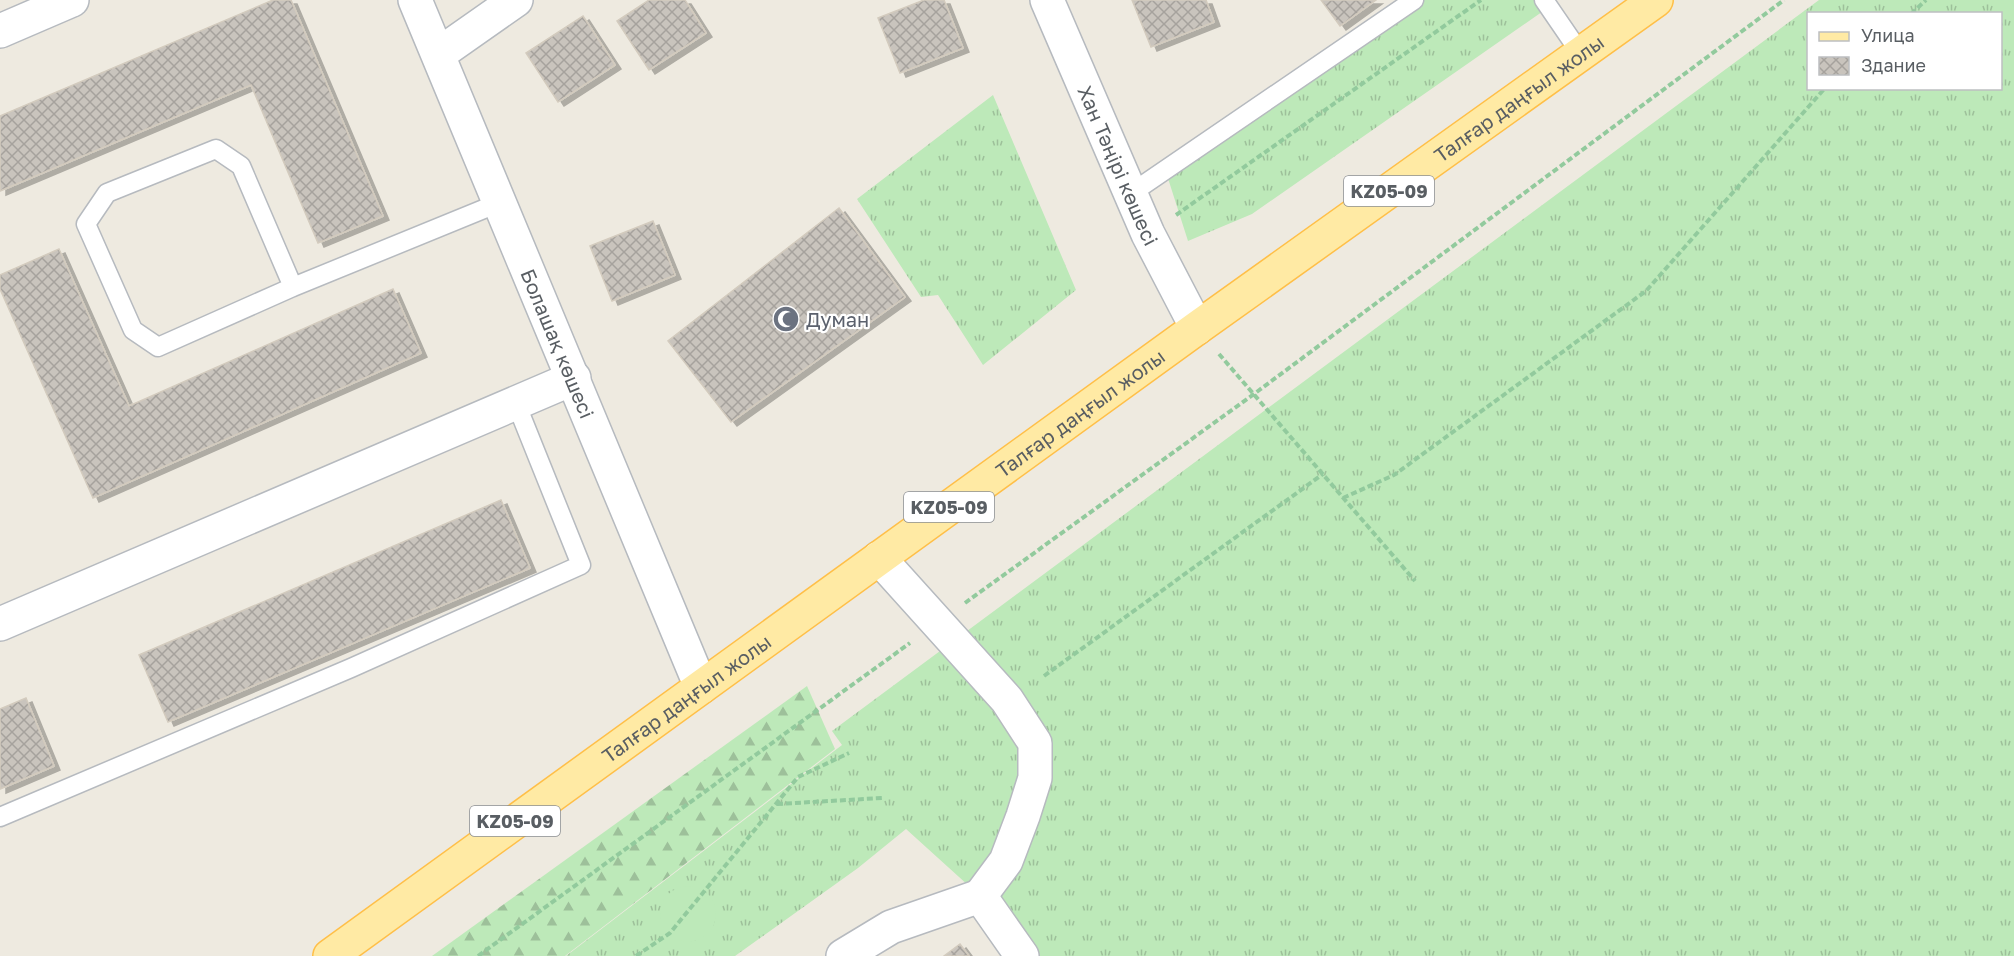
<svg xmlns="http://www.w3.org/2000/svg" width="2014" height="956" viewBox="0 0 2014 956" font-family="'Golos Text',sans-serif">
<defs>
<pattern id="grass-tufts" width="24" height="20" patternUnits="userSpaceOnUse" patternTransform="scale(1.5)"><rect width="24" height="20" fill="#bde9b9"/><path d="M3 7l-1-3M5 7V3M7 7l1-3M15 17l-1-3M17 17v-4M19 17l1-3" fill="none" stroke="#9dc09a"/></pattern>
<pattern id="forest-firs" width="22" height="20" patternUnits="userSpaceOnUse" patternTransform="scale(1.5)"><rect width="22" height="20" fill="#bde9b9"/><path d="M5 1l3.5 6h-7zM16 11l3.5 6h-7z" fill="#9dc09a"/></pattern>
<pattern id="building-cross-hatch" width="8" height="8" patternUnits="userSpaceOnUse" patternTransform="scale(1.5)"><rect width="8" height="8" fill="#c9c4bd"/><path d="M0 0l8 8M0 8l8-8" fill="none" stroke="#a6a29d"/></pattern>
<filter id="shadow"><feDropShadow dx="6" dy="4" stdDeviation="0" flood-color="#0004"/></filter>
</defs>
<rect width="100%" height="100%" fill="#eeeae0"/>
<path fill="url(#grass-tufts)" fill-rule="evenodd" d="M1414,0H1544L1549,7L1252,214L1188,241L1165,169Z
M1819,0H2014V956H1022L980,896L906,829L858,868L735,956H566L842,745L832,731ZM1808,14H2000V88H1808Z
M993,95L1076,290L983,365L938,295L921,297L857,199Z"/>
<path fill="url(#forest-firs)" d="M807,686L835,749L565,956H432Z"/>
<path fill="#bde9b9" d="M660 914a28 28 0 1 1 56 0a28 28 0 1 1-56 0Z"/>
<path fill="url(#building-cross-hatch)" stroke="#d3cbbe" stroke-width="1.5" filter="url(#shadow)" d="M273,0H291L383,216L318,243L251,85L0,191V116Z
M649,0H685L706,33L649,70L617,21Z
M924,0H944L963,48L900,73L878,18Z
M1132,0H1206L1214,22L1151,47Z
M1321,0H1376L1340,26Z
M583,16L615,65L558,102L526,53Z
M839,208L905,297L731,422L668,341Z
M653,221L675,275L612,301L590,246Z
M59,249L129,406L393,289L421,353L93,498L0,289V275Z
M501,500L530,568L168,722L139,655Z
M26,698L54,766L0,789V709Z
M960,944L969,956H944Z"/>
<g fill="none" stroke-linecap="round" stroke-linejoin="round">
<defs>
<path id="service" d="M1544,0L1581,54
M1130,194L1414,0
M293,287L241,166L216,149L107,193L86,224L133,330L158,347L293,287L501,202
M0,817L351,668L581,565L516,403"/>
<g id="minor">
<path id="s1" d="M415,0L701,687"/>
<path d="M0,31L72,0"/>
<path d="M439,54L516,0"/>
<path d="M879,558L1007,700L1035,743V778L1023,816L1006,861L980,896"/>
<path d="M0,624L574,378"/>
<path d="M843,956L891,927L980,896L1022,956"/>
</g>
<g id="tertiary">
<path id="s2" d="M1047,0L1148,234L1197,328"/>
</g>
<g id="primary">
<path id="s3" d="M330,956L1197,328L1656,0"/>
</g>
</defs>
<use href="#service" stroke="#b6babf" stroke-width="21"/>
<use href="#minor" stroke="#b6babf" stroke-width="36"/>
<use href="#tertiary" stroke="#b6babf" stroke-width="36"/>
<use href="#primary" stroke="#ffbf48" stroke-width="36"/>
<path stroke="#92ca9d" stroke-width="4" stroke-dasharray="6 3" stroke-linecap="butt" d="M1911,14L1926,0
M1176,215L1481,0
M1219,354L1415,581
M1343,498L1394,475L1646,291L1825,88
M965,603L1254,394L1784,0
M1044,676L1323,474
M777,804L882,798
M478,956L910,643
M636,956L670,933L798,777L849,753"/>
<use href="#service" stroke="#fff" stroke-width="18"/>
<use href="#minor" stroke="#fff" stroke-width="33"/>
<use href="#tertiary" stroke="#fff" stroke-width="33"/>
<use href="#primary" stroke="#ffeaa4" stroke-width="33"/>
</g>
<defs>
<symbol id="mosque-disc" viewBox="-11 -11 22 22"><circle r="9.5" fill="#6b7280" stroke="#fff"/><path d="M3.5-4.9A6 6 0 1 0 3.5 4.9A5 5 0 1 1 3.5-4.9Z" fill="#fff"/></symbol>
</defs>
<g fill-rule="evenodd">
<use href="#mosque-disc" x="771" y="304" width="30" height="30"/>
</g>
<g text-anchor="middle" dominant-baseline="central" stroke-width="4.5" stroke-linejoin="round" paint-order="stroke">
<g fill="#fff" stroke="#8b8e92" stroke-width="1.5">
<rect x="1344" y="176" width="90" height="30" rx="4.5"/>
<rect x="904" y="492" width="90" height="30" rx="4.5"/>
<rect x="470" y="806" width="90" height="30" rx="4.5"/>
</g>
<g font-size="18" font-weight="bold" fill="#595e63">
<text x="1389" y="191">KZ05-09</text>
<text x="949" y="507">KZ05-09</text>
<text x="515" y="821">KZ05-09</text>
</g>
<g font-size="20" fill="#595e63" stroke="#fff">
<text stroke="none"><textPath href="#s3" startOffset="1466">Талғар даңғыл жолы</textPath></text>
<text stroke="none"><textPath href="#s2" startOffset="180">Хан Тәңірі көшесі</textPath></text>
<text stroke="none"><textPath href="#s1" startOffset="372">Болашақ көшесі</textPath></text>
<text stroke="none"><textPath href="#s3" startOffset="926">Талғар даңғыл жолы</textPath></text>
<text stroke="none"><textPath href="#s3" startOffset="440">Талғар даңғыл жолы</textPath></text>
</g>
<g font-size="20" fill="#5b616d" stroke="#fff" text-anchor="start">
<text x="806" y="319">Думан</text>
</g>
</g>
<rect x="1807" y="12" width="195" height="78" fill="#ffffff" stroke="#bdbfc1" stroke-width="1.5"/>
<rect x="1819" y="32" width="30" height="9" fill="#ffeaa4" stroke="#bdbfc1" stroke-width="1.5"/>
<text x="1861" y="42" font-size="18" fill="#595e63">Улица</text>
<rect x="1819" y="57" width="30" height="18" fill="url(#building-cross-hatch)" stroke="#bdbfc1" stroke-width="1.5"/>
<text x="1861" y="72" font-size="18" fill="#595e63">Здание</text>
</svg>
